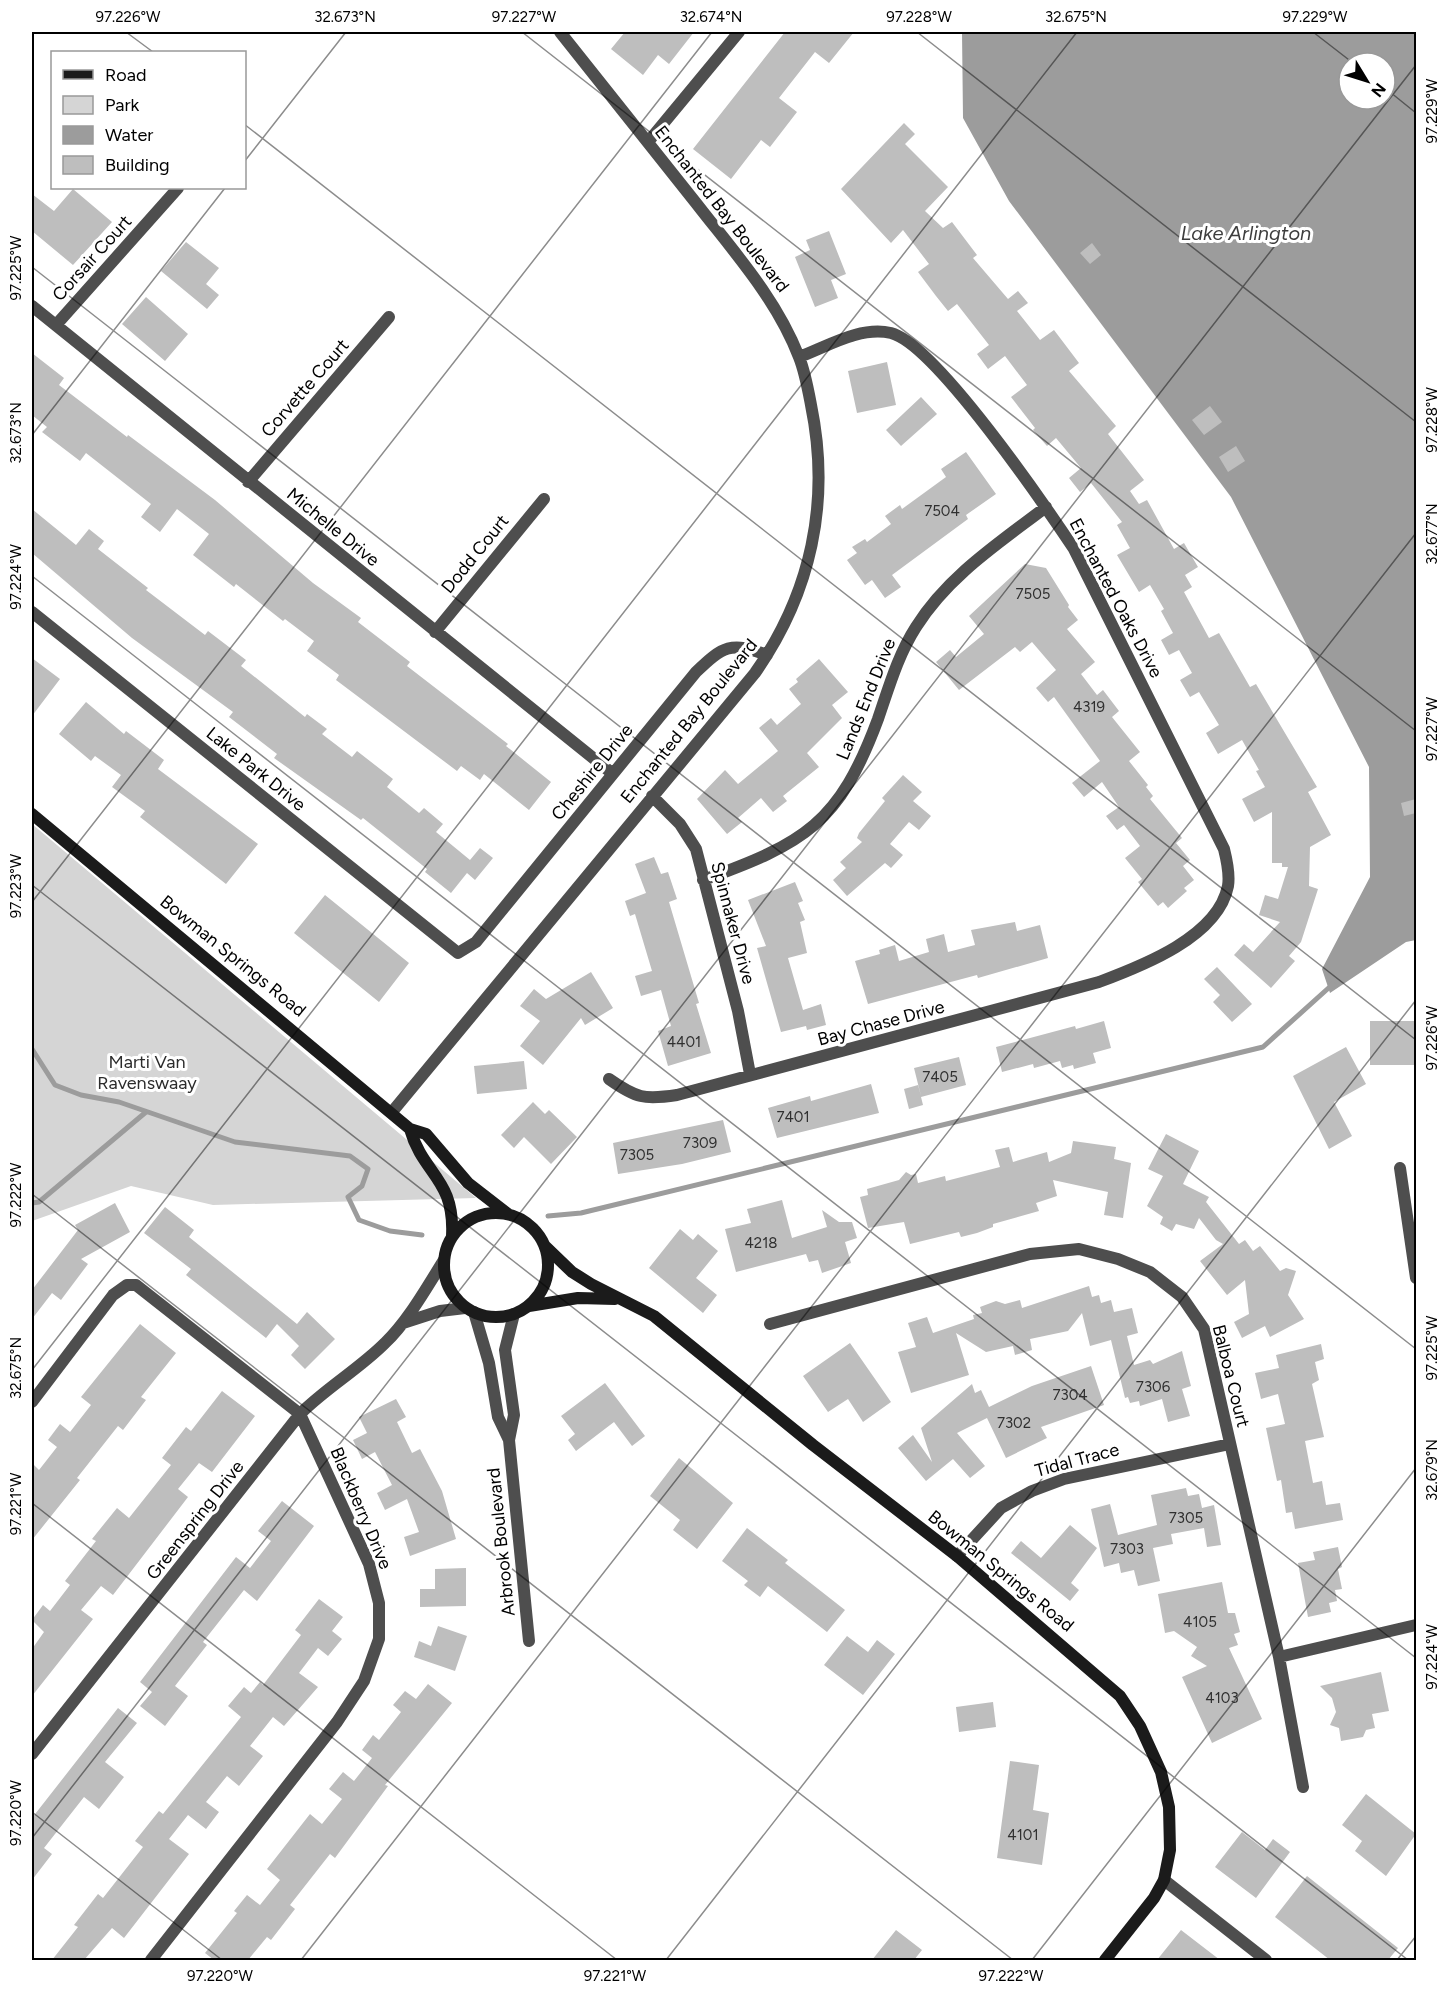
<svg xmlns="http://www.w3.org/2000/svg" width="1448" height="1992" viewBox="0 0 1448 1992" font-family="Figtree,sans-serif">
<rect width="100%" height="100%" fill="#fff"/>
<path fill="#d5d5d5" d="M32,824L476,1198L213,1205L131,1186L32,1221Z"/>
<path fill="#9c9c9c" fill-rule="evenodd" d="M962,32H1416V940L1406,942L1330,993L1322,969L1370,877L1369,767L1231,497L1009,201L963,118ZM1349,63H1385V99H1349Z"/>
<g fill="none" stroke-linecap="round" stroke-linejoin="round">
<path stroke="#9c9c9c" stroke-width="5" d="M32,1049L55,1085L81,1095L119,1102L235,1142L350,1156L368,1169L362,1186L348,1197L359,1220L390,1231L422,1235
M32,1203L39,1202L146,1112
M548,1216L581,1213L1263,1047L1333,984"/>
</g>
<path fill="#bebebe" d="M625,32H694L669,64L658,55L643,75L611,49Z
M785,32H854L829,63L815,52L779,98L797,112L770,147L761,140L731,179L693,149Z
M904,123L915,134L905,144L948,187L925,211L943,228L952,222L977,255L973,258L1008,299L1018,291L1028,303L1017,311L1040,340L1054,330L1079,363L1069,371L1116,426L1108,434L1144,480L1130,491L1139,504L1147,500L1174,549L1184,543L1198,567L1185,575L1192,587L1184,592L1209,638L1219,633L1250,687L1256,684L1317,787L1308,792L1331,835L1310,847L1309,886L1318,889L1301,942L1289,956L1295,961L1271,988L1234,955L1244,944L1253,952L1280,922L1259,915L1265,895L1278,899L1288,867H1282V863H1272V812L1254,822L1242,799L1265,787L1256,771L1259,770L1242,740L1218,754L1206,733L1219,725L1199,692L1190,697L1180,680L1192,673L1179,650L1169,655L1161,640L1173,633L1161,611L1164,609L1150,585L1139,592L1117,555L1130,548L1117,525L1122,522L1091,483L1080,492L1069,478L1081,468L1056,438L1047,446L1033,430L1035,428L1011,397L1027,385L1005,356L988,369L977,354L989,345L957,304L948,311L936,296L918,272L929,264L903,230L891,243L841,189Z
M73,189L112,222L73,265L32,231V194L54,211Z
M829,231L846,274L831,280L838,298L815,307L795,257L810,250L806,240Z
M186,242L219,268L206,284L219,295L207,309L161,271Z
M1092,243L1101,255L1090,264L1080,253Z
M146,297L188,334L165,361L122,324Z
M32,353L64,378L59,385L127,437L128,435L215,500L313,583L361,618L358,622L410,662L407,666L508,744L506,746L551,782L529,810L484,774L480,780L461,766L457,771L336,680L339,675L307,651L314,641L285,619L283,621L236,584L234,587L193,555L209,534L177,509L160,532L141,517L151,504L86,453L80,461L42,432L47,427L32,415Z
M887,362L896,405L857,413L848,371Z
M921,397L937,414L901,446L886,430Z
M1210,406L1222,422L1204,435L1192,420Z
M1236,446L1245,461L1228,472L1219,457Z
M966,452L996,494L966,515L968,519L892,575L901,587L885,598L872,580L865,585L847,560L857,553L852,547L865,539L867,542L891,524L885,516L900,505L902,509L946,477L941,469Z
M32,509L76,545L89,529L104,541L98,549L148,588L146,590L205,635L208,631L246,660L241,666L305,717L307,714L327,729L322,734L352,757L357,751L393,779L387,787L419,813L424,808L443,824L436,832L470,860L480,848L493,858L475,880L467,873L451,893L425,872L427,869L363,818L361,820L274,758L277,754L229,717L233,712L132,638L32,553Z
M1025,564L1046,568L1069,605L1068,607L1078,620L1067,629L1095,662L1081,674L1097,695L1103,690L1119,711L1112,717L1140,752L1129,761L1148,785L1146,787L1153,796L1150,799L1182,838L1176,843L1190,860L1183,866L1194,880L1184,888L1187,891L1168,908L1163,902L1158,906L1138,882L1142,879L1125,858L1140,846L1124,825L1117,830L1106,816L1119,807L1102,782L1084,797L1072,783L1100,761L1054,697L1048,702L1036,688L1056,670L1032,642L1020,652L1015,647L959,690L936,662L950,650L956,657L984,634L969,616Z
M32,658L60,679L32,716Z
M819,659L848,692L832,705L842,718L807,753L819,767L783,796L787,801L773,812L761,798L738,818L742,822L727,834L697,799L725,770L738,784L778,751L759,728L771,718L777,725L801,704L789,689L798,682L796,679Z
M86,702L124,734L126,731L164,760L158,769L258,844L226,884L140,817L145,811L112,787L121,775L95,756L91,761L59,734Z
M903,775L922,792L913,801L931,816L919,830L909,822L890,844L903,855L891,868L885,863L847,896L833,880L846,868L840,862L862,842L857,838L859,833L885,801L882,798Z
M1416,799V813L1404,816L1401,803Z
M654,857L661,874L668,872L677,899L669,902L699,1003L696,1004L711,1053L668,1066L658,1031L671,1026L661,990L641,996L635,976L652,971L635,914L630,916L625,901L646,893L635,864Z
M795,882L803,901L798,903L805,920L800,922L807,953L788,958L803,1010L821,1004L826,1025L807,1030L806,1026L781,1032L757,948L766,946L748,900Z
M325,895L409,963L379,1002L294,933Z
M1015,922L1017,931L1040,925L1048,958L978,978L977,975L868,1004L855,961L880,954L879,950L895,945L899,961L929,952L926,939L944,934L948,952L975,945L971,930Z
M1217,967L1252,1004L1232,1022L1213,1002L1220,995L1204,979Z
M591,972L613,1008L585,1025L581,1018L543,1065L520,1046L540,1021L520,1006L534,989L546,999Z
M1104,1021L1111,1048L1093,1053L1096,1063L1074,1069L1073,1065L1062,1068L1060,1061L1034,1068L1033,1064L1002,1072L996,1047L1075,1026L1076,1029Z
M1370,1021H1416V1065H1370Z
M1346,1047L1366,1084L1334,1102L1352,1136L1329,1149L1293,1076Z
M959,1057L966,1085L921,1097L923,1105L909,1109L904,1089L918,1085L921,1096L914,1068Z
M524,1061L527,1089L477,1094L474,1066Z
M871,1084L879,1113L777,1138L768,1108L810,1096L811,1101Z
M533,1102L545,1114L549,1110L577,1137L551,1164L524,1137L514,1148L501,1135Z
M723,1120L731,1152L682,1164L618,1174L613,1143Z
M1166,1134L1199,1151L1183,1184L1209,1197L1206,1202L1239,1244L1245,1240L1253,1251L1260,1246L1280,1271L1286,1268L1296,1271L1288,1295L1304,1319L1270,1337L1265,1326L1242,1338L1234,1322L1249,1314L1245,1280L1227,1295L1200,1261L1223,1244L1216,1240L1199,1218L1194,1229L1176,1224L1172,1231L1160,1224L1163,1217L1147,1206L1163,1176L1148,1169Z
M1073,1141L1116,1147L1114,1159L1131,1163L1123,1218L1104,1215L1108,1192L1053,1180L1057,1196L1036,1203L1039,1211L993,1224V1227L977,1233L961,1237L959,1232L910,1244L904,1222L868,1228L860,1197L868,1195L867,1189L899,1180L906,1172L911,1175L916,1174L918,1183L945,1176L946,1181L1000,1167L995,1150L1009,1147L1013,1162L1047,1152L1049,1162L1071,1153Z
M782,1200L792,1238L827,1227L822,1210L839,1222H852L857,1238L845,1242L851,1263L822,1273L818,1260L809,1262L806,1254L736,1272L725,1229L751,1223L747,1209Z
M115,1203L130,1232L81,1259L88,1264L61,1300L52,1293L32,1319V1290L78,1230L75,1225Z
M165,1207L194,1230L189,1237L297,1324L307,1312L335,1339L305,1369L291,1355L299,1346L277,1324L266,1338L186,1275L191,1269L144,1233Z
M680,1229L693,1240L698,1234L718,1251L696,1278L717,1295L703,1313L649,1268Z
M1089,1286L1092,1297L1099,1295L1101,1303L1111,1300L1114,1312L1132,1308L1138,1333L1127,1336L1134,1365L1150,1360L1153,1364L1182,1351L1191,1386L1182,1389L1190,1416L1168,1422L1162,1399L1140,1406L1139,1401L1130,1403L1128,1397L1125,1398L1111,1340L1090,1346L1082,1313L1068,1331L1030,1339L1032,1350L1015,1355L1013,1346L986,1352L956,1333L969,1375L911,1393L898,1352L916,1347L908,1323L927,1317L933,1333L974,1319L973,1315L982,1313L980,1307L996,1301L1005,1304L1020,1300L1022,1308Z
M140,1324L176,1353L141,1397L146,1400L123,1430L118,1426L77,1478L80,1480L32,1540V1463L39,1470L57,1447L48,1440L60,1424L70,1432L91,1405L81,1397Z
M850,1343L891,1402L863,1422L848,1399L828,1412L803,1376Z
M1321,1344L1324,1359L1315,1362L1319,1380L1312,1384L1324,1437L1305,1441L1313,1483L1322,1481L1326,1505L1340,1503L1343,1520L1295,1529L1292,1512L1286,1513L1281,1480L1277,1481L1266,1428L1285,1424L1278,1394L1261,1399L1255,1373L1279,1368L1276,1355Z
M1091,1366L1104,1405L1041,1427L1047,1438L1006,1458L987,1418L957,1433L985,1466L970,1478L953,1459L926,1481L898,1448L913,1435L932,1462L921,1428L972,1384L975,1393L981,1390L989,1407L1032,1386Z
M605,1383L645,1436L632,1446L614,1422L576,1451L568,1440L575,1434L561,1416Z
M222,1391L255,1416L212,1472L199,1463L178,1489L188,1497L113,1595L101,1586L81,1610L93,1619L32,1696V1649L44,1632L32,1620L43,1605L50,1611L70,1585L65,1581L96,1541L92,1539L117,1508L129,1518L171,1465L162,1458L186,1427L191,1431Z
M396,1399L406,1417L397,1422L412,1453L420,1449L442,1491L456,1539L410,1556L404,1537L419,1532L407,1499L385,1510L377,1493L392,1485L375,1452L362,1459L353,1440L367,1433L359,1417Z
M679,1458L733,1503L697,1549L673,1530L680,1520L650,1496Z
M1186,1488L1188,1496L1199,1494L1202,1508L1214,1505L1221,1545L1207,1547L1204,1528L1171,1534L1173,1544L1153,1548L1160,1581L1138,1586L1134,1570L1121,1573L1119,1563L1104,1567L1091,1509L1110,1504L1118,1535L1157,1525L1151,1495Z
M282,1501L314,1526L257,1601L244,1590L203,1642L207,1645L175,1686L188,1696L165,1726L140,1706L152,1692L140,1682L236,1557L250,1568L271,1541L258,1531Z
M1070,1525L1097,1548L1071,1583L1079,1590L1070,1601L1011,1553L1021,1541L1041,1558Z
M747,1528L788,1560L785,1563L845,1610L827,1632L768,1586L760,1597L744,1585L748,1581L722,1561Z
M1338,1547L1342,1567L1338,1569L1342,1589L1335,1590L1337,1601L1329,1603L1331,1612L1308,1617L1298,1563L1315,1560L1313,1552Z
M466,1568V1606L420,1607V1589H435V1569Z
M1222,1582L1228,1613H1235L1240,1632L1234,1634L1238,1645L1229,1648L1262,1719L1212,1743L1182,1677L1207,1666L1191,1656L1197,1647L1174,1631L1165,1633L1158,1594Z
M319,1599L343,1617L332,1631L342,1639L328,1656L318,1648L299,1673L318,1687L284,1726L273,1717L250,1746L263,1756L239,1786L227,1776L206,1802L219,1812L206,1829L188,1815L169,1839L189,1854L124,1938L112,1928L84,1960H52L78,1927L74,1925L98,1894L103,1898L143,1847L135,1841L159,1811L163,1814L241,1717L228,1706L244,1687L251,1693L260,1682L263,1685L301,1635L295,1630Z
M438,1626L467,1636L455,1671L414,1657L419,1641L431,1646Z
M847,1636L868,1652L877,1640L895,1654L863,1695L824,1665Z
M1381,1672L1389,1711L1372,1714L1375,1728L1366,1730L1363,1737L1341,1741L1339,1728L1330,1725L1336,1712L1332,1698L1320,1686Z
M428,1684L452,1703L385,1785L388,1786L335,1858L330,1854L290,1905L295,1909L271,1940L267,1937L248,1960H214L205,1953L237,1913L234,1911L247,1895L260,1905L280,1880L267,1869L310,1814L322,1824L342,1799L329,1789L343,1772L354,1781L372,1758L362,1750L373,1735L379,1740L401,1712L393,1705L405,1691L416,1699Z
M993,1702L996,1727L959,1732L956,1707Z
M118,1708L137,1723L105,1762L124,1777L99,1809L84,1797L44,1848L52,1854L32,1880V1818Z
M1010,1761L1039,1765L1033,1810L1049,1813L1042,1865L997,1858Z
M1366,1794L1416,1834L1386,1876L1355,1851L1362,1841L1342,1825Z
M1242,1832L1265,1850L1273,1839L1290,1852L1256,1898L1215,1867Z
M1307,1876L1398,1948L1388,1960H1330L1275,1917Z
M896,1930L922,1950L914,1960H872Z
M1181,1930L1220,1960H1157Z"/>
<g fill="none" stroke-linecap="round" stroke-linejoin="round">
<path stroke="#4e4e4e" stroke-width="12" d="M648,142L739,32
M32,306L613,774
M56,325L178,188
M248,482L389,317
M32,612L458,953L476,942L696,672C723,646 731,641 767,655
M435,632L544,499
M652,796L680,824L696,849L738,1011L750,1074
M703,880C805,843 839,824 878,719C889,687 898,655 916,627C948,576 999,543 1046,507
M609,1079C636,1098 644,1100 677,1095L1099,982C1142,966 1218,937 1228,886C1230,874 1227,861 1224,849L1074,549C1046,507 935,344 891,333C860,326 828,346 799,357
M392,1112L755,673C811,593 831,502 811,405C808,389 805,372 799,357C776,298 734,252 696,203C650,146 605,89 560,32
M1400,1168L1416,1278
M474,1312L489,1363L498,1417L509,1440L529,1641
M403,1323L440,1311L465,1308
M770,1324L1030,1254L1079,1249L1118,1259L1150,1272L1182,1297L1204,1329L1279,1657L1303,1787
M32,1402L113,1295L127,1285H136L300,1414L369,1564L379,1603V1639L364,1681L337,1722L151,1960
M509,1440L514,1415L505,1350L514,1314
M957,1556L1001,1508L1032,1491L1064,1479L1230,1444
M1279,1657L1416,1625
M32,1754L300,1414C326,1388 359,1369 385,1343C408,1321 427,1287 444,1260
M1164,1880L1266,1960"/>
<path stroke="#1b1b1b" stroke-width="12" d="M32,814L410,1129L426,1134L468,1183L508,1214
M410,1129C423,1175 455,1178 452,1236
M444 1265a52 52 0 1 1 104 0a52 52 0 1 1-104 0Z
M545,1246L572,1272L591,1284L654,1316L813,1445L957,1556L1120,1696L1140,1726L1161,1772L1169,1807L1170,1850L1164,1880L1154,1898L1105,1960
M529,1306L578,1298L615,1299"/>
</g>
<path fill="none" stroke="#000" stroke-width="1.5" stroke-opacity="0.45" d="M126,32L153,52M522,32L1416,731M917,32L1416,422M1313,32L1353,63M1385,88L1416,113M244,124L1416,1040M244,162L346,32M32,267L1416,1349M32,435L225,188M32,576L1416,1658M32,885L1408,1960M32,902L712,32M32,1194L1013,1960M32,1370L1077,32M32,1503L617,1960M32,1812L222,1960M32,1838L1416,65M301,1960L1416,533M666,1960L1416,1000M1032,1960L1416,1468M1397,1960L1416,1936"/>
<g text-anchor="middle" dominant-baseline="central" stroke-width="6" stroke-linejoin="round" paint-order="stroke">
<g font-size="15" fill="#303030">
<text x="942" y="511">7504</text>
<text x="1033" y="594">7505</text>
<text x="1089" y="707">4319</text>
<text x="684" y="1042">4401</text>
<text x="940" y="1077">7405</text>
<text x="793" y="1117">7401</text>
<text x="700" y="1143">7309</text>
<text x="637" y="1155">7305</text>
<text x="761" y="1243">4218</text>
<text x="1153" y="1387">7306</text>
<text x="1070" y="1395">7304</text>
<text x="1014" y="1423">7302</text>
<text x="1186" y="1518">7305</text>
<text x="1127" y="1549">7303</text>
<text x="1200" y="1622">4105</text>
<text x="1222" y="1698">4103</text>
<text x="1023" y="1835">4101</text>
</g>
<g font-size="18" fill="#000" stroke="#fff">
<text transform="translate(722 209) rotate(52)">Enchanted Bay Boulevard</text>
<text transform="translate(92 258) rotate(-48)">Corsair Court</text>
<text transform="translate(305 388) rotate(-49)">Corvette Court</text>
<text transform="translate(333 527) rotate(39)">Michelle Drive</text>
<text transform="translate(475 554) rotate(-51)">Dodd Court</text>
<text transform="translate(1116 598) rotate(62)">Enchanted Oaks Drive</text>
<text transform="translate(866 699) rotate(-68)">Lands End Drive</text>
<text transform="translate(689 721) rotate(-51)">Enchanted Bay Boulevard</text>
<text transform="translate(256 769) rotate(39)">Lake Park Drive</text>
<text transform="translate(592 772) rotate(-51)">Cheshire Drive</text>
<text transform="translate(733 923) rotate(75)">Spinnaker Drive</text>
<text transform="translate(233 956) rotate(39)">Bowman Springs Road</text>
<text transform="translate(881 1023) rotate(-15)">Bay Chase Drive</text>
<text transform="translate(1231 1376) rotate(76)">Balboa Court</text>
<text transform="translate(1077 1460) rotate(-15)">Tidal Trace</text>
<text transform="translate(361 1508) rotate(67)">Blackberry Drive</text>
<text transform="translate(195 1520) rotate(-52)">Greenspring Drive</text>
<text transform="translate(501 1542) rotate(-96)">Arbrook Boulevard</text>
<text transform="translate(1001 1571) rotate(39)">Bowman Springs Road</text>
</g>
<g font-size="18" fill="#2c2c2c" stroke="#fff">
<text x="147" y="1062">Marti Van<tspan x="147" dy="21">Ravenswaay</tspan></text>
</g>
<g font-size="20" font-style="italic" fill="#3d3d3d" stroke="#fff">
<text x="1246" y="233">Lake Arlington</text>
</g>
</g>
<rect width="1448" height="1992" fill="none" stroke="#ffffff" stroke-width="66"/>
<rect x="51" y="51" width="195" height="138" fill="#ffffff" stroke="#999999" stroke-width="1.5"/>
<rect x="63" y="70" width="30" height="9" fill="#1b1b1b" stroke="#999999" stroke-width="1.5"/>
<text x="105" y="81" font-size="18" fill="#000000">Road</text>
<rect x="63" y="96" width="30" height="18" fill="#d5d5d5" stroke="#999999" stroke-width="1.5"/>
<text x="105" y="111" font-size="18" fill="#000000">Park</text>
<rect x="63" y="126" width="30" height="18" fill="#9c9c9c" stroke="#999999" stroke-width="1.5"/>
<text x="105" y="141" font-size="18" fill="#000000">Water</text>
<rect x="63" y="156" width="30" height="18" fill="#bebebe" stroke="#999999" stroke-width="1.5"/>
<text x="105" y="171" font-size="18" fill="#000000">Building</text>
<g transform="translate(1367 81) rotate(128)"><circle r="28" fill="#ffffff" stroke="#999999" stroke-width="1.5"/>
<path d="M0-4.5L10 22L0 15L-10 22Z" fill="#000000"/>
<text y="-9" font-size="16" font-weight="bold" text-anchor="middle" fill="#000000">N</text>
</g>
<rect x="33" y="33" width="1382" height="1926" fill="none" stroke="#000" stroke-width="2"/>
<g font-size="15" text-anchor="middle" fill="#000">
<text x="128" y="22">97.226°W</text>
<text x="345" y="22">32.673°N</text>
<text x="524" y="22">97.227°W</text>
<text x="711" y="22">32.674°N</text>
<text x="919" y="22">97.228°W</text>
<text x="1076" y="22">32.675°N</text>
<text x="1315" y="22">97.229°W</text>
<text transform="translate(1432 111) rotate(-90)" y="5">97.229°W</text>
<text transform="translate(16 268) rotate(-90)" y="5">97.225°W</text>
<text transform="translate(1432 420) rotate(-90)" y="5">97.228°W</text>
<text transform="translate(16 433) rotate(-90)" y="5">32.673°N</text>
<text transform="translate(1432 534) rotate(-90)" y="5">32.677°N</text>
<text transform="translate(16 577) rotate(-90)" y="5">97.224°W</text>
<text transform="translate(1432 729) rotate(-90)" y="5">97.227°W</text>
<text transform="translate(16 886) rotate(-90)" y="5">97.223°W</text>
<text transform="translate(1432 1038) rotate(-90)" y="5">97.226°W</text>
<text transform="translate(16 1195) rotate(-90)" y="5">97.222°W</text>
<text transform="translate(1432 1348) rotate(-90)" y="5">97.225°W</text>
<text transform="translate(16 1368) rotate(-90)" y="5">32.675°N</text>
<text transform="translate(1432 1470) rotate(-90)" y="5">32.679°N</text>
<text transform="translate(16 1504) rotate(-90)" y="5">97.221°W</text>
<text transform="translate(1432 1657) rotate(-90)" y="5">97.224°W</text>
<text transform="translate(16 1813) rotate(-90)" y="5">97.220°W</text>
<text x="220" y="1981">97.220°W</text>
<text x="615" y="1981">97.221°W</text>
<text x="1011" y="1981">97.222°W</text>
</g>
</svg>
